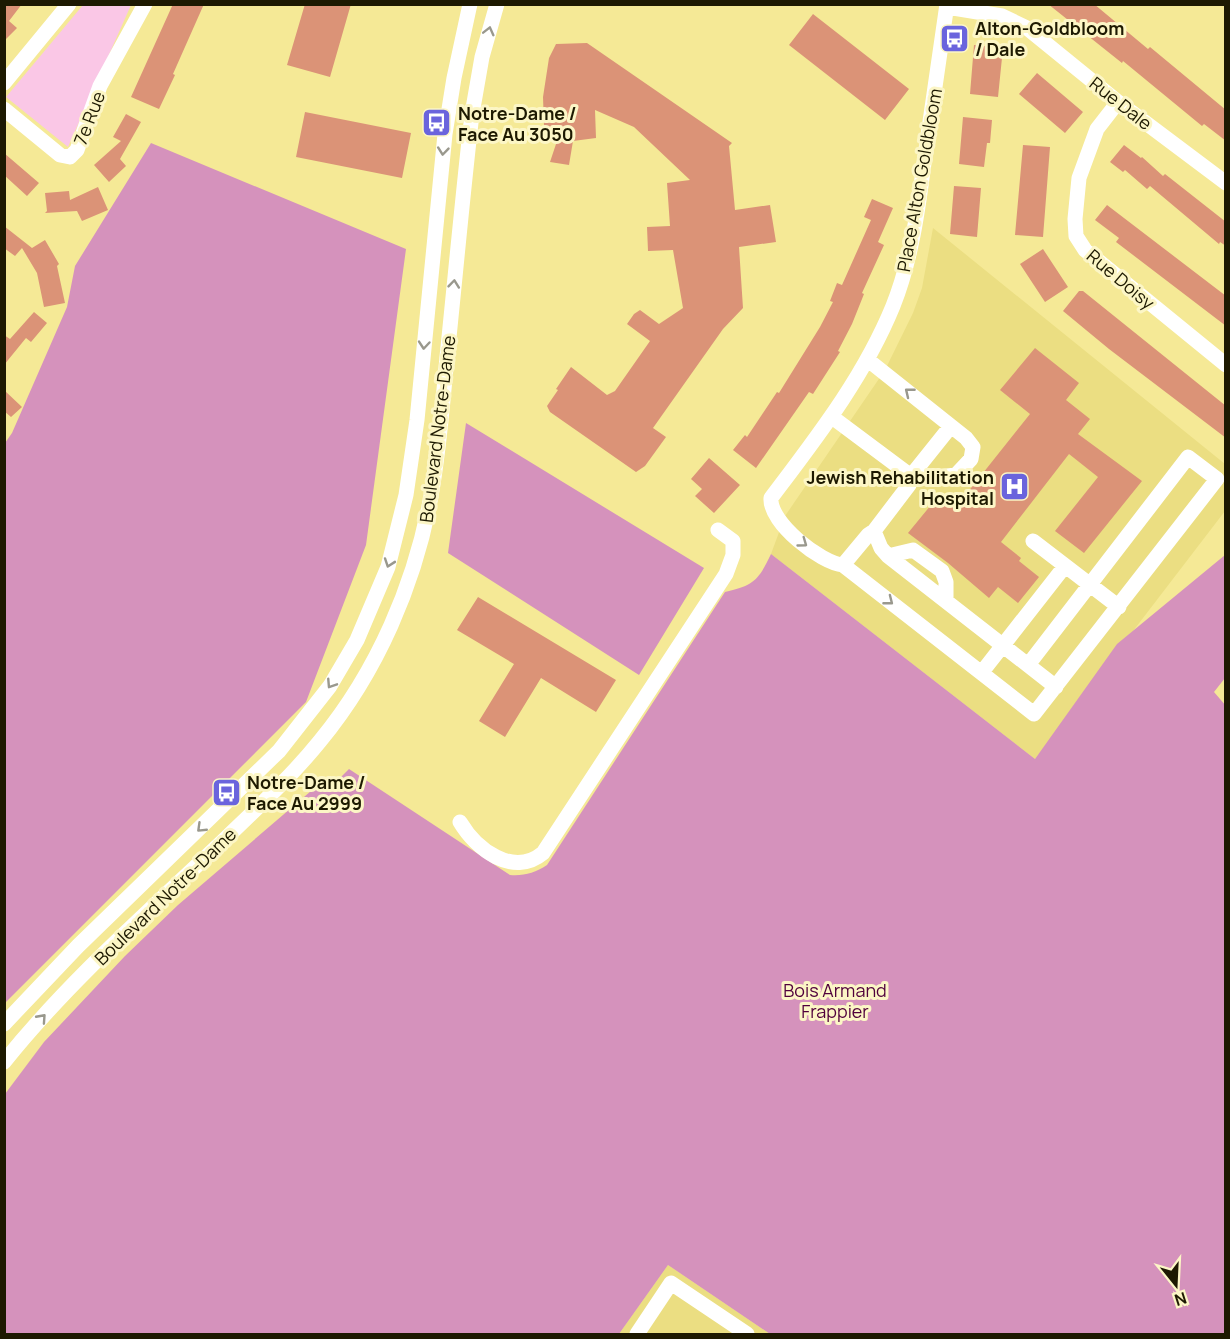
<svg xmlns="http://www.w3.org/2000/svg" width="1230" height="1339" viewBox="0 0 1230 1339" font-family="Manrope,sans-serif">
<rect width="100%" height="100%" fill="#f5e996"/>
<path fill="#ebde82" d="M933,228L1225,464V511L1035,759L771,554L785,516L885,370L913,313L922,288Z
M668,1265L770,1334H619Z"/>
<path fill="#fac7e6" d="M83,5H131L68,147L6,97Z"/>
<path fill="#d592bc" d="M151,143L406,249L366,545L306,702L5,1003V443L12,433L67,307L75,266Z
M466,423L704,568L639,675L448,553Z
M771,554L1035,759L1117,644L1225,555V678L1214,692L1226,706L1225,1334H770L668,1265L619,1334H5V1094L44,1042L125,956L178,905L318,785L327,791L349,769L510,875C524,876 535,873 547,865L725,592C754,585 758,581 771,554Z"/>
<path fill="#db9377" d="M4,4H22L9,21L17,28L4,41Z
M173,4H204L173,74L175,75L159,109L131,97Z
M305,4H351L330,77L287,65Z
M1048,4H1094L1148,49L1150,47L1226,110V141L1204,124L1202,126L1123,61L1122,63Z
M813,14L909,89L885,120L789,45Z
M587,43L732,143L729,146L735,210L770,205L776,242L739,247L743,308L723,329L653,428L666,437L645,466L636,472L550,412L547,406L558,390L556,389L571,367L607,395L615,391L650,341L627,324L634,314L640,310L659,324L683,308L673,250L648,251L647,227L670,226L667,183L690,180L634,127L595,110L596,138L573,141L569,165L550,162L557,141L544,126L543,97L549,58L556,44Z
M974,45L1003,48L998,97L970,94Z
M1037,73L1083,112L1065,133L1019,94Z
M305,112L411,133L402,178L296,157Z
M126,114L141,122L120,159L126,166L109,182L94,165L121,141L113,137Z
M963,117L992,120L990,143H987L984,167L959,164Z
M1023,145L1050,147L1043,237L1015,235Z
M1124,145L1141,158L1142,157L1163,176L1165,174L1226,222V246L1220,242L1219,244L1150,186L1147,189L1125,170L1123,172L1110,162Z
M4,153L39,183L27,196L4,175Z
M954,186L981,188L977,237L950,234Z
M98,187L108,210L82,221L77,211L45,213L47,211L45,193L69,191L70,200Z
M872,199L893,208L878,242L884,245L862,293L864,294L852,324L838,351L840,352L813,394L809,392L756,468L733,450L745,435L747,437L777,392L779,393L820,327L833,302L830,301L837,283L842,285L871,220L864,217Z
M1107,205L1226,296V326L1116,242L1119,238L1095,220Z
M4,226L32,248L45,240L59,264L57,266L65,303L44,307L37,273L22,248L15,256L4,248Z
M1043,249L1068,287L1045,302L1020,264Z
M1079,291H1083L1226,406V438L1109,349L1063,311Z
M34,312L47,323L31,342L26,338L4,365V335L10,339Z
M1035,348L1079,383L1066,400L1090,419L1078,434L1142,481L1084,553L1055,531L1098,477L1069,454L1001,542L1021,558L1019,561L1039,577L1018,603L998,587L989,598L948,563L908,533L940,494L956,507L1030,414L1000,390Z
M4,390L22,407L11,417L4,411Z
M709,458L740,485L714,513L695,496L702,489L691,479Z
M478,597L616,680L596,712L541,678L505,737L479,721L514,664L457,630Z"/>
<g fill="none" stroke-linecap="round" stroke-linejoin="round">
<path stroke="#fff" stroke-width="15" d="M947,4C939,57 932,110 924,163C918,211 911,261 893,306C864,377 817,437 771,498C769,523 821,563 843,565L868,535L874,531L909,485L911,476L951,426
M947,7L1002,16L1027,28L1118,102L1226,183
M4,83L69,4
M1118,102L1097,129L1079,178L1075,219L1076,236L1085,250L1226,365
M4,109L60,155L70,157L77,150L100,86L145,4
M832,417L911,476L938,477L956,475L971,459L973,447L966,438L868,360
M874,531L881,548L888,556L1056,687
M1033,541L1119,607
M888,556L913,550L942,571L946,582V601
M843,565L1034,714L1217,479L1188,457L1028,665
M982,672L1065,566
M460,822C476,849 513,878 543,853L726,574L733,555V541L718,530
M4,1024L78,946L279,751L330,686L357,640L388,567L406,495L417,420L445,134L454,78L470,4
M4,1062C69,981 148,912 223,841C256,809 291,777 320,741C377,672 415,584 431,496C440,447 443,396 448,347C456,269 463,192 472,114L482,57L497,4
M637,1334L671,1283L747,1334"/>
</g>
<defs><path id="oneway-chevron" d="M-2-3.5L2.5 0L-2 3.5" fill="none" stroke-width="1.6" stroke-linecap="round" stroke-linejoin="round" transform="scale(1.5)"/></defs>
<g stroke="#99988d">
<use href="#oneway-chevron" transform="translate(489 31) rotate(-76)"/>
<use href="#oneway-chevron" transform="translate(443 151) rotate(96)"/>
<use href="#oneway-chevron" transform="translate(454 284) rotate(-84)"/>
<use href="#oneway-chevron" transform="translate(424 345) rotate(95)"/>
<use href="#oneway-chevron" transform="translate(909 392) rotate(-141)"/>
<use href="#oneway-chevron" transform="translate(803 543) rotate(36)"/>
<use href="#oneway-chevron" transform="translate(389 563) rotate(109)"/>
<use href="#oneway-chevron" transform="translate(889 601) rotate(38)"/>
<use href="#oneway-chevron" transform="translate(331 684) rotate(123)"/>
<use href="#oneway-chevron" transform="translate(201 828) rotate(136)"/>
<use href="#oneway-chevron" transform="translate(42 1018) rotate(-48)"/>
</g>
<defs>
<symbol id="bus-square" viewBox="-11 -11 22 22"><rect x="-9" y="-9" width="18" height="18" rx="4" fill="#6a64dd" stroke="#fcf6c6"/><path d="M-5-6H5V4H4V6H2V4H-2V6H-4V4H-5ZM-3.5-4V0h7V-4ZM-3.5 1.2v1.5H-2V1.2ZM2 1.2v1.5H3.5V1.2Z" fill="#fff"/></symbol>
<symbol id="hospital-square" viewBox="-11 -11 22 22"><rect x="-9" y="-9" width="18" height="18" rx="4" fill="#6a64dd" stroke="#fcf6c6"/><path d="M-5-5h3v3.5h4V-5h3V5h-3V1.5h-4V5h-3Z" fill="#fff"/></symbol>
</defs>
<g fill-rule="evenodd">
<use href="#bus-square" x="938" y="22" width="33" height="33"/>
<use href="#bus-square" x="420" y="106" width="33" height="33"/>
<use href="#hospital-square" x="998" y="470" width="33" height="33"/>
<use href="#bus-square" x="210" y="776" width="33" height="33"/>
</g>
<g text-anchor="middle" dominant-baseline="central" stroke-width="6" stroke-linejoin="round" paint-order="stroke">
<g font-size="18" font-weight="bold" fill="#1d1901" stroke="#fcf6c6" text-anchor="start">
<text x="975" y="28">Alton-Goldbloom<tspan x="975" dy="21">/ Dale</tspan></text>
<text x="458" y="113">Notre-Dame /<tspan x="458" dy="21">Face Au 3050</tspan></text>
<text x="994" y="477" text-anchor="end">Jewish Rehabilitation<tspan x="994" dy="21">Hospital</tspan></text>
<text x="247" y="782">Notre-Dame /<tspan x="247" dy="21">Face Au 2999</tspan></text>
</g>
<g font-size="18" fill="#1d1901" stroke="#fcf6c6">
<text transform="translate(1121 103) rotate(38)">Rue Dale</text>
<text transform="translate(89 118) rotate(-69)">7e Rue</text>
<text transform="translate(919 180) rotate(-80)">Place Alton Goldbloom</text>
<text transform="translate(1121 279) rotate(40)">Rue Doisy</text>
<text transform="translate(437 429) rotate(-83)">Boulevard Notre-Dame</text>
<text transform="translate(165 896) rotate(-44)">Boulevard Notre-Dame</text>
</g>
<g font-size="18" fill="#50003c" stroke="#fcf6c6">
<text x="835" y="990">Bois Armand<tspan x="835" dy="21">Frappier</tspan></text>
</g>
</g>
<rect width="1230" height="1339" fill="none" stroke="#1d1901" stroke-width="12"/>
<g transform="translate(1176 1285) rotate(162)" stroke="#fcf6c6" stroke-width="4.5" paint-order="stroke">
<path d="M0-4.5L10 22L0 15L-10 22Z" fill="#1d1901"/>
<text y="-9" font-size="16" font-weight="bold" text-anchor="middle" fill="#1d1901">N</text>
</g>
</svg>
